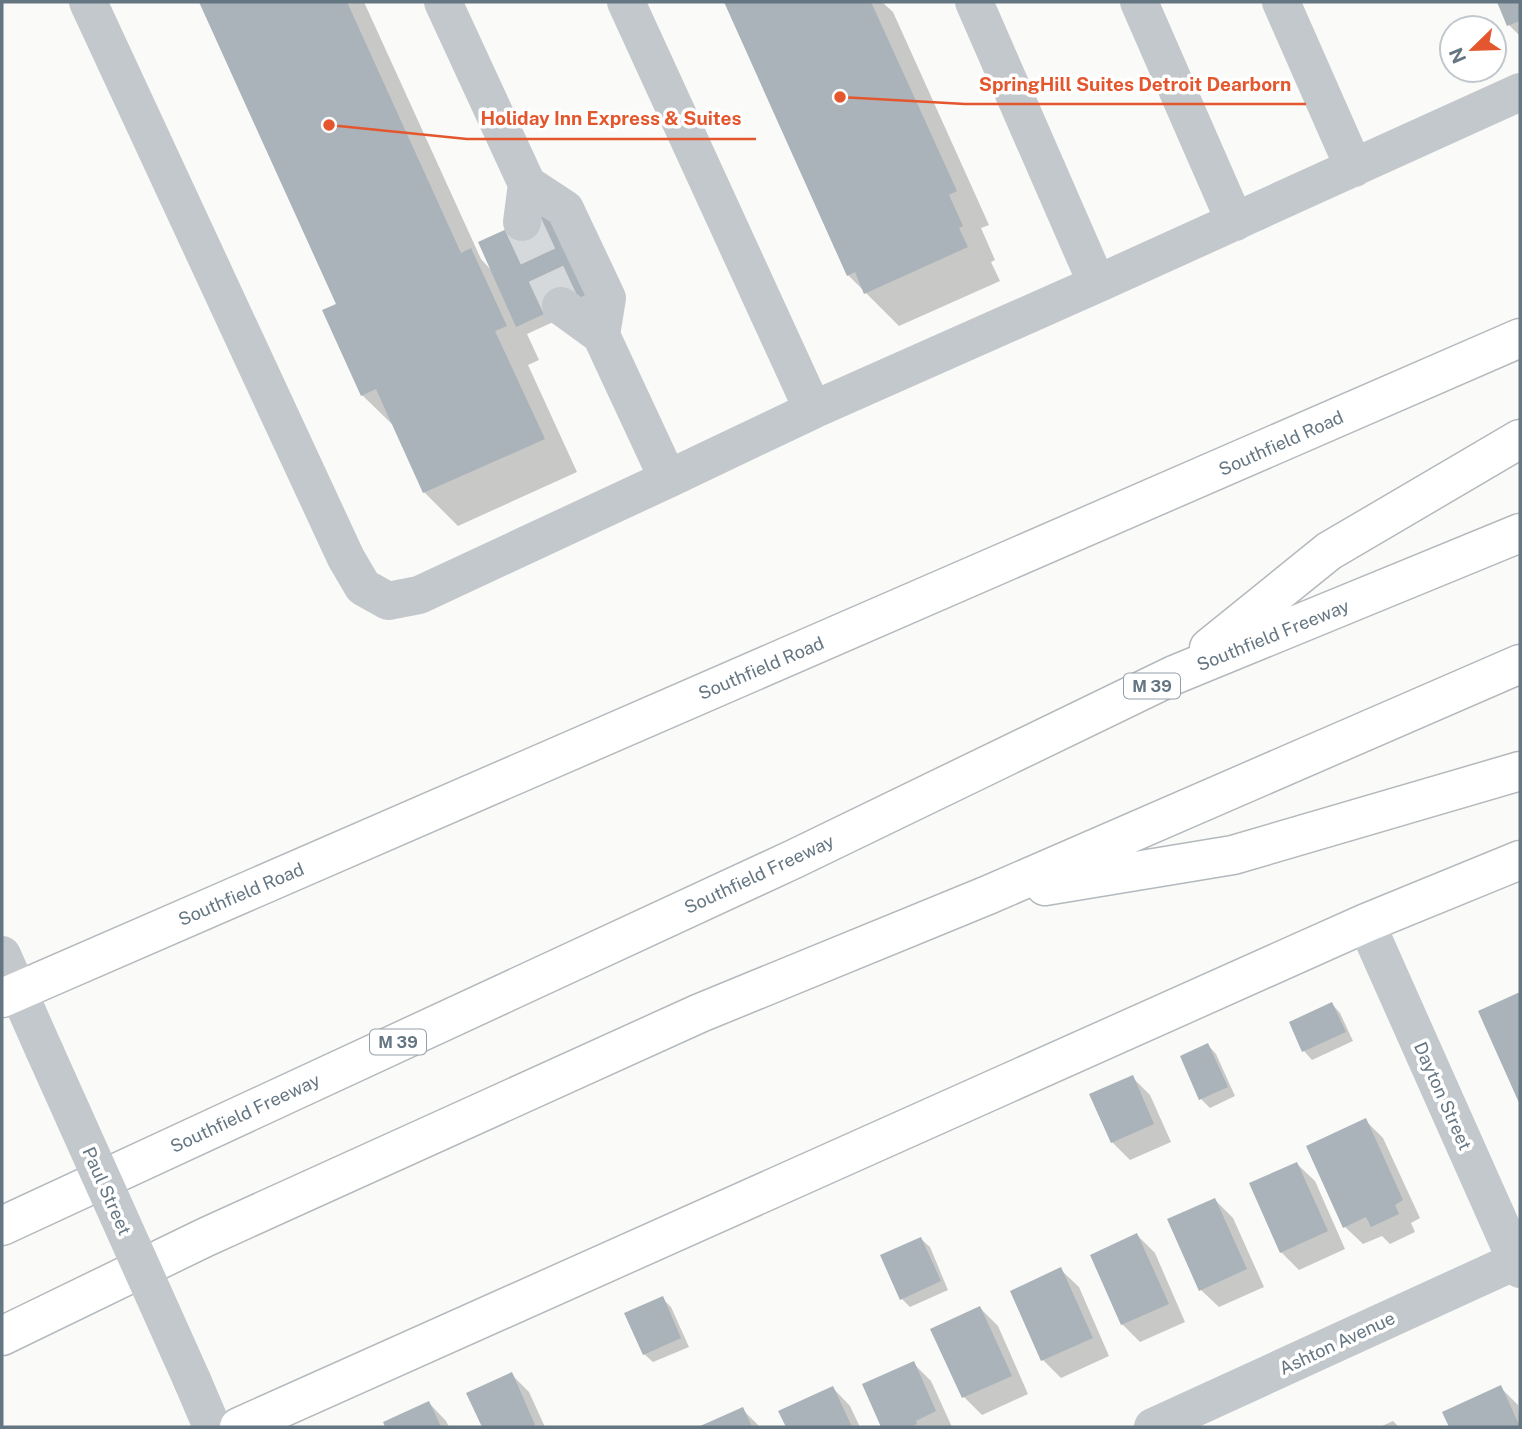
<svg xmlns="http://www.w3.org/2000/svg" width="1522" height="1429" viewBox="0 0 1522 1429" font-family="'Public Sans',sans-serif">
<rect width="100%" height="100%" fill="#fafaf8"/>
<path fill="#0003" d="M201,2H364L481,259L492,271L553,210L599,301L527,334L539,360L528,365L577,472L458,526L424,492L396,428L362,395L338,305Z
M726,2H882L893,12L989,225L981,228L995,260L991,262L1000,281L899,326L848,275Z
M1499,2H1520V36L1509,25Z
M1520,994V1101L1480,1012Z
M1332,1004L1340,1013L1353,1041L1312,1060L1304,1051Z
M1208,1045L1216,1054L1235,1096L1210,1108L1201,1099Z
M1132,1077L1150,1095L1171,1142L1130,1160L1112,1142Z
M1365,1120L1383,1138L1420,1218L1411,1223L1415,1232L1390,1244L1382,1236L1363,1244L1345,1227Z
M1297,1164L1315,1181L1345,1249L1299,1270L1281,1252Z
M1215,1200L1233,1218L1264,1287L1219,1307L1201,1290Z
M1137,1235L1155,1253L1185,1322L1140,1342L1122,1324Z
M921,1239L930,1247L948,1290L910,1307L901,1298Z
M1061,1270L1079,1287L1109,1356L1061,1378L1043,1360Z
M662,1298L671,1307L689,1347L653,1362L644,1354Z
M980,1308L998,1326L1028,1394L982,1415L964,1397L933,1330Z
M913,1363L931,1381L952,1427H882L864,1385Z
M511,1374L529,1392L545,1427H484L468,1394Z
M1500,1387L1518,1405L1520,1427H1451L1445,1413Z
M833,1388L850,1406L860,1427H787L780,1412Z
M429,1403L446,1421L449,1427H387L385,1423Z
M742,1409L760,1427H702Z
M1393,1421L1399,1427H1380Z"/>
<path fill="#aab3b9" d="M199,2H347L461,253L471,248L507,326L495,331L545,439L423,493L376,389L361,396L322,310L336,304Z
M724,2H871L957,191L949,195L963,226L959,228L968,247L864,294L855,272L847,276Z
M1497,2H1520V21L1507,26Z
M553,208L592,292L516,327L478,242Z
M1520,992V1105L1478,1011Z
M1332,1002L1346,1032L1302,1052L1289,1022Z
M1208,1043L1228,1087L1199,1100L1180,1056Z
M1133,1075L1154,1124L1111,1143L1089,1094Z
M1366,1118L1403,1200L1395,1205L1399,1214L1371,1227L1366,1217L1343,1228L1306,1146Z
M1297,1162L1328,1231L1280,1253L1249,1183Z
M1215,1198L1247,1269L1199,1291L1167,1219Z
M1137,1233L1169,1304L1121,1325L1090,1255Z
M921,1237L941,1281L900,1300L880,1255Z
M1061,1267L1093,1338L1041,1361L1010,1291Z
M663,1296L681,1338L643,1355L624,1313Z
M980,1306L1012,1376L962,1398L930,1329Z
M914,1361L936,1411L916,1421L917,1424L910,1427H881L862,1384Z
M512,1372L535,1425L530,1427H482L466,1393Z
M1501,1385L1520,1427H1449L1442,1412Z
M833,1386L852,1427H786L778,1411Z
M429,1401L441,1427H385L383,1422Z
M743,1407L752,1427H698Z"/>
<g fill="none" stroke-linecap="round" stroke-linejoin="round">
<path stroke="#d5d9db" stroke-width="38" stroke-dasharray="38 19" stroke-linecap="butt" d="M522,222L561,306"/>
<defs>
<path id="major" d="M2,998L1520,338
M239,1427L1366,923L1520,860"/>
<path id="highway" d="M1209,648L1329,551L1520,439
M1045,886L1233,855L1520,771
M2,1226L794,859L1174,675L1520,533
M2,1336L206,1237L700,1013L988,895L1520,664"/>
</defs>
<use href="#major" stroke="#b5babe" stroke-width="41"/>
<use href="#highway" stroke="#b4b9bd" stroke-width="41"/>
<path stroke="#c3c8cc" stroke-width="38" d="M88,2L346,558L363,587L388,601L419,595L668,479
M443,2L527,184L565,209L607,298L601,335L668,479L813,410L1097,284L974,2
M626,2L813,410
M1139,2L1235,222
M1281,2L1354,168
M522,222L527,184
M1097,284L1520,92
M561,306L601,335
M1366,923L1520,1269
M2,955L45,1052
M192,1380L212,1427
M1153,1427L1520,1259"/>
<use href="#major" stroke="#fff" stroke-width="38"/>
<use href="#highway" stroke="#fff" stroke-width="38"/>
<path stroke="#c3c8cc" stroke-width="38" d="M45,1052L192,1380"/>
</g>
<g text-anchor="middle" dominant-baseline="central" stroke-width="7" stroke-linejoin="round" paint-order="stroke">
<g fill="#fff" stroke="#939fa8" stroke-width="2">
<rect x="1124" y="673.5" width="56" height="25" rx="5"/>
<rect x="370" y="1029.5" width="56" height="25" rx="5"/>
</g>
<g font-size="16" font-weight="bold" fill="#657683">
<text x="1152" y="686">M 39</text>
<text x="398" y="1042">M 39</text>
</g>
<g font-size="18" fill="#657683" stroke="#fff">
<text transform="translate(1281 443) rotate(-24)">Southfield Road</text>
<text transform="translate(1273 635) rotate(-22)">Southfield Freeway</text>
<text transform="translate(761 668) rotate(-23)">Southfield Road</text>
<text transform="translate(759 874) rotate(-25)">Southfield Freeway</text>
<text transform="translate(241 894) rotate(-23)">Southfield Road</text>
<text transform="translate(1443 1096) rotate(66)">Dayton Street</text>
<text transform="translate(245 1113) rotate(-25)">Southfield Freeway</text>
<text transform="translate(107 1191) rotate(66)">Paul Street</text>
<text transform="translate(1337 1343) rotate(-25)">Ashton Avenue</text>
</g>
</g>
<path fill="none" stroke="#e4572e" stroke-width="2.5" d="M840 97L965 104H1306M329 125L467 139H756"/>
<g fill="#e4572e" stroke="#fff" stroke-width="2.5">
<circle cx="840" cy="97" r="7"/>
<circle cx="329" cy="125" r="7"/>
</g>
<g font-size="19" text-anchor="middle" font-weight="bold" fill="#e4572e" stroke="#fff" stroke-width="7" stroke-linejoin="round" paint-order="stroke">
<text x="1135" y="91">SpringHill Suites Detroit Dearborn</text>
<text x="611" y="125">Holiday Inn Express &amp; Suites</text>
</g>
<rect width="1522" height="1429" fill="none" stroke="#657683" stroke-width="7"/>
<g transform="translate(1473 49) rotate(247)"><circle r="33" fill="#ffffff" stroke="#c1c8cd" stroke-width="2"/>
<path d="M0-5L12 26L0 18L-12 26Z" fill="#e4572e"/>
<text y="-10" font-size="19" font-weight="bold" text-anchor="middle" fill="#657683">N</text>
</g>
</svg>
